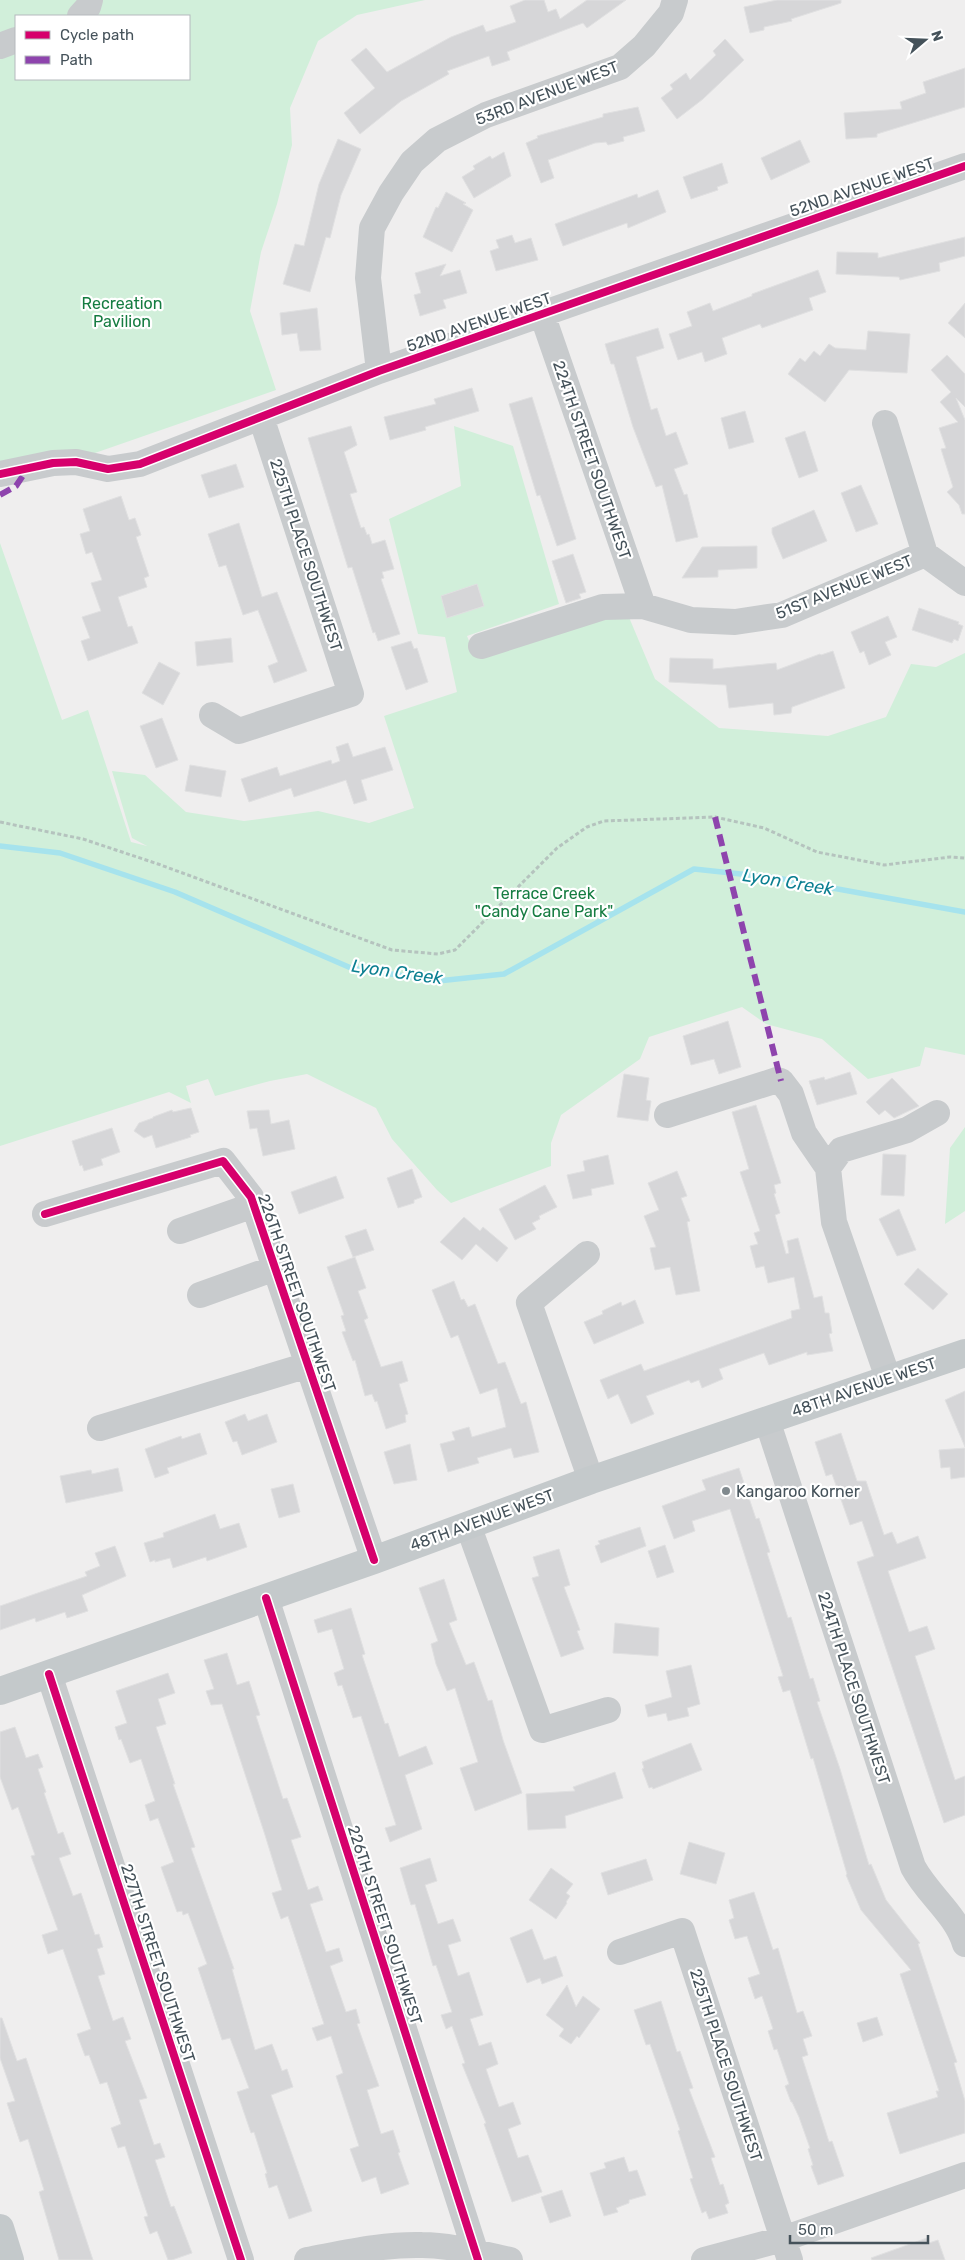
<svg xmlns="http://www.w3.org/2000/svg" width="965" height="2260" viewBox="0 0 965 2260" font-family="Rubik,sans-serif">
<rect width="100%" height="100%" fill="#efeeee"/>
<path fill="#d1efda" fill-rule="evenodd" d="M0,0H425L357,15L318,41L290,108L292,145L277,204L261,252L250,311L276,390L0,486ZM16,16H189V79H16Z
M454,426L513,446L559,604L467,636L474,653L616,613L628,615L655,679L719,728L828,736L886,717L911,664L936,667L965,653V1055L925,1047L920,1066L868,1079L822,1039L766,1024L742,1007L649,1037L640,1059L561,1115L551,1143V1166L451,1203L437,1190L392,1139L376,1108L307,1074L270,1081L215,1096L208,1079L186,1086L191,1103L169,1092L0,1146V543L62,720L88,710L131,842L147,846L132,838L112,771L145,775L186,812L244,821L318,811L369,823L414,808L384,716L457,692L445,637L418,634L389,519L461,486Z
M965,1127V1211L945,1224L950,1148Z"/>
<g fill="none" stroke-linecap="round" stroke-linejoin="round">
<path stroke="#a6e3ed" stroke-width="5.5" d="M0,846L60,853L175,892L351,968L438,981L504,974L694,869L777,878L965,912"/>
</g>
<path fill="#d6d6d8" stroke="#e0e0e1" d="M525,0H544L548,12L556,9L560,19L587,0H626L587,28L583,23L507,52L510,60L492,66L489,56L447,71L449,74L401,101L360,134L344,113L375,88L351,60L366,48L387,72L451,37L483,25L486,32L516,22L510,6Z
M777,0H841V3L791,19L792,21L764,27V30L750,33L744,7Z
M725,39L744,60L703,99L677,119L661,98L673,89L670,85L686,73L690,80L716,55L713,51Z
M965,68V107L877,134V137L846,139L844,113L902,109L900,102L926,93L923,82Z
M638,107L645,131L623,137L624,141L608,145L606,142L595,143L548,160L554,178L541,183L526,143L538,138L537,136L603,117V114Z
M338,139L361,149L341,195L330,238L326,237L310,292L283,284L295,244L304,246L319,184Z
M800,140L810,162L771,180L761,158Z
M504,152L511,176L474,198L462,177L475,169L473,166L490,156L492,159Z
M722,163L728,183L717,187L718,190L691,199L683,177Z
M658,190L666,212L628,228L627,223L563,246L555,224L637,194L638,198Z
M446,192L466,203L463,204L473,210L452,252L423,237L436,207L438,208Z
M512,235L515,243L531,238L538,260L496,271L490,251L499,248L496,240Z
M965,237V256L939,263L940,271L900,280L899,277L836,274L837,252L878,253V258Z
M446,264L440,276L460,270L467,293L443,300L446,308L420,316L414,295L421,293L415,273Z
M818,270L826,292L809,298L813,310L762,328L760,324L722,338L727,354L705,362L702,352L678,360L669,334L692,326L687,312L710,303L713,311L752,296V294Z
M965,303V338L948,323Z
M317,308L321,350L300,351L297,333L282,335L280,313Z
M658,328L664,348L636,357L651,410L657,408L666,436L676,432L688,464L674,469L684,495L687,494L698,537L676,542L662,485L656,487L633,427L614,364H611L605,344Z
M868,331L910,334L907,373L849,370L825,402L788,374L800,358L805,362L814,351L820,356L829,344L835,348L866,350Z
M947,355L965,374V407L956,398L965,420V514H962L959,505L947,492L953,487L941,449L946,448L939,428L958,422L940,402L951,392L931,370Z
M472,388L479,411L425,427L426,430L390,440L384,417L436,404L434,399Z
M532,397L576,539L557,546L540,495L537,496L509,404Z
M745,411L754,442L729,449L721,418Z
M351,426L357,445L344,452L357,492L350,494L361,528L364,527L367,535L369,534L372,544L385,540L394,569L382,572L384,578L381,579L400,634L378,641L375,632L373,633L352,567L348,568L308,438Z
M805,431L818,471L799,478L785,438Z
M236,464L244,487L209,498L201,475Z
M861,485L878,524L856,532L841,493Z
M121,496L129,520L135,518L141,535L136,537L149,576L144,578L147,587L118,597L128,627L132,626L138,643L88,661L81,641L90,638L82,617L101,611L91,583L102,580L92,552L86,554L80,534L90,531L83,509Z
M814,510L827,541L783,559L772,533V528Z
M239,523L262,597L277,592L307,671L274,683L268,666L278,662L258,610L243,615L226,565L219,567L208,534Z
M757,546V568L718,570V577L682,578L702,547Z
M573,554L586,592L579,594L581,598L566,603L552,561Z
M477,584L484,606L447,618L441,596Z
M919,608L959,622L958,624L963,626L958,641L954,639L952,643L912,630Z
M888,616L897,637L885,642L891,655L869,665L864,651L860,653L851,632Z
M231,638L233,662L197,666L195,642Z
M411,641L414,649L417,648L428,682L406,690L391,647Z
M833,651L845,688L792,707L791,713L774,715L773,703L729,708L726,685L669,682L670,658L713,659V669L776,663L777,670L820,654L821,655Z
M159,662L180,673L163,705L142,693Z
M162,718L178,760L156,768L140,726Z
M348,743L353,757L385,747L393,770L361,780L367,800L354,804L346,780L294,797L291,788L249,802L241,779L277,767L280,776L331,760L332,764L340,761L336,747Z
M190,765L226,771L221,797L185,791Z
M728,1021L741,1067L719,1074L714,1059L691,1065L683,1036Z
M850,1072L857,1094L817,1105L809,1081L824,1077L825,1080Z
M624,1074L649,1078L646,1100L651,1101L648,1121L617,1117Z
M892,1078L919,1106L894,1118L885,1110L879,1115L866,1102Z
M756,1105L781,1183L774,1185L776,1193L774,1194L780,1213L775,1215L786,1254L789,1253L787,1241L798,1238L814,1298L822,1296L825,1313H829L832,1333L829,1334L833,1351L807,1355V1352L769,1365L764,1353L719,1369L723,1379L702,1388L699,1380L691,1383L689,1380L646,1396L654,1414L631,1424L618,1394L608,1399L600,1380L641,1364L644,1371L792,1318L791,1311L800,1309L794,1277L768,1283L764,1266L756,1268L750,1246L758,1244L754,1233L760,1231L740,1172L749,1169L732,1112Z
M191,1108L199,1132L190,1135L191,1137L156,1148L152,1135L144,1138L134,1131L139,1123L153,1118V1117L172,1110L173,1112Z
M269,1110L271,1124L289,1120L295,1149L263,1156L257,1128L250,1129L247,1111Z
M112,1128L120,1152L101,1159L103,1165L84,1171L82,1165L80,1166L72,1141Z
M883,1154L906,1155L904,1196L881,1195Z
M608,1155L614,1184L591,1189L592,1195L573,1199L567,1175L585,1171L583,1161Z
M412,1169L422,1197L414,1200V1203L398,1208L387,1178Z
M677,1171L687,1196L681,1198L690,1221L687,1222L700,1291L676,1295L670,1267L655,1270L650,1248L656,1247L644,1216L659,1210L648,1183Z
M336,1176L344,1198L299,1214L291,1192Z
M545,1185L557,1207L539,1216L540,1219L532,1223L536,1229L515,1240L499,1209Z
M899,1209L916,1250L897,1256L879,1219Z
M464,1217L480,1231L483,1227L508,1248L497,1262L476,1244L462,1260L440,1242Z
M366,1229L374,1250L353,1257L345,1236Z
M355,1257L366,1288L358,1291L368,1318L364,1320L381,1367L402,1361L408,1381L399,1384L408,1414L405,1415L406,1422L386,1429L377,1401L375,1402L372,1394L365,1396L355,1360L353,1361L342,1332L346,1331L341,1316L344,1315L327,1267Z
M918,1268L948,1294L933,1310L904,1284Z
M454,1281L461,1300L464,1299L468,1307L475,1304L498,1364L505,1362L521,1404L526,1402L539,1452L514,1458L511,1448L477,1458L479,1463L448,1472L440,1444L455,1440L452,1432L469,1427L472,1437L506,1427L497,1388L480,1394L458,1335L451,1338L432,1290Z
M635,1300L644,1323L594,1344L584,1322L603,1314L602,1311L621,1302L622,1306Z
M965,1391V1447L945,1400Z
M245,1414L248,1421L267,1414L277,1442L242,1455L237,1441L233,1442L225,1422Z
M200,1433L207,1454L167,1468L169,1473L155,1478L145,1449L181,1436L182,1439Z
M841,1433L857,1481H866L884,1535L892,1532L897,1544L918,1536L926,1558L888,1571L909,1632L927,1626L935,1649L915,1656L955,1780L965,1776V1815L944,1823L857,1562L874,1556L862,1521L850,1525L832,1474L826,1476L815,1442Z
M410,1444L417,1480L394,1484L384,1452Z
M965,1448V1477L951,1479L950,1467L941,1468L939,1450Z
M118,1468L123,1491L66,1503L60,1476L91,1470L92,1474Z
M739,1468L756,1519L759,1518L770,1552L767,1553L788,1618L791,1617L810,1679L813,1678L820,1701L817,1702L840,1769L869,1865L871,1864L886,1900L920,1943L918,1944L957,2062L954,2063L965,2101V2133L900,2154L887,2113L938,2097L936,2091H939L900,1974L911,1970L861,1910L846,1875L847,1874L813,1758L811,1759L790,1690L783,1692L778,1677L783,1676L730,1509L692,1521L695,1531L674,1539L662,1506L706,1490L702,1480Z
M293,1484L300,1512L279,1518L271,1489Z
M215,1514L220,1529L239,1523L247,1547L207,1561L206,1557L173,1568L170,1558L155,1562V1560L150,1562L144,1543L164,1537L163,1533Z
M640,1527L646,1546L601,1563L595,1546L600,1544L598,1541Z
M665,1545L674,1572L657,1578L648,1551Z
M115,1546L126,1576L82,1595L88,1611L67,1618L65,1612L36,1622L35,1618L0,1630V1606L87,1576L85,1572L100,1566L95,1553Z
M559,1549L570,1585L564,1587L580,1630L577,1631L584,1649L561,1657L532,1578L539,1576L533,1557Z
M444,1579L457,1620L449,1623L466,1665L474,1662L488,1701L492,1700L503,1740L522,1793L475,1811L460,1768L478,1762L455,1688L447,1691L436,1664L431,1644L438,1641L419,1588Z
M351,1608L365,1654L362,1655L385,1724L388,1723L399,1757L426,1746L433,1764L405,1775L422,1829L390,1842L385,1828L396,1825L361,1716L353,1718L342,1685L338,1686L334,1673L344,1669L332,1629L318,1633L314,1620Z
M615,1623L659,1628L658,1656L613,1653Z
M227,1653L237,1685L249,1681L260,1715L256,1716L272,1765L283,1799L287,1798L301,1837L291,1840L308,1890L318,1886L323,1900L310,1904L326,1952L339,1948L343,1961L330,1966L346,2012L356,2009L360,2023L357,2024L379,2086L367,2090L381,2134L393,2130L400,2152L398,2153L409,2184L381,2194L376,2177L362,2182L350,2149L359,2146L336,2076L343,2073L331,2036L317,2041L312,2028L324,2024L288,1916L281,1919L272,1893L282,1890L265,1835L222,1704L211,1705L206,1691L214,1689L204,1660Z
M691,1665L700,1704L687,1708L689,1716L668,1721L666,1713L648,1717L645,1705L672,1697L666,1671Z
M168,1673L175,1693L158,1699L166,1724L156,1727L175,1784H173L195,1847L191,1848L234,1969H232L255,2050L272,2044L282,2071L287,2069L293,2087L271,2095L312,2211L289,2219L277,2185L269,2188L265,2174L267,2173L254,2132L251,2133L237,2092L249,2088L230,2038L222,2040L198,1968L207,1964L188,1913L183,1915L182,1911L177,1912L161,1867L174,1862L158,1818L150,1821L145,1805L155,1801L141,1759L130,1763L121,1739L119,1740L115,1727L127,1723L116,1691Z
M15,1727L26,1758L38,1754L43,1767L38,1769L46,1792L44,1793L58,1834L63,1832L71,1854L59,1858L73,1896L81,1893L95,1935L99,1934L103,1947L97,1949L105,1974L98,1976L113,2021L123,2017L131,2039L125,2041L147,2098L139,2100L154,2145L160,2143L165,2157L155,2160L171,2207L174,2206L192,2253L172,2260H168L157,2231L150,2234L144,2217L148,2216L125,2146L118,2148L111,2128L121,2124L107,2082L100,2084L89,2055L85,2056L77,2034L91,2029L63,1949L48,1954L42,1935L58,1930L31,1856L35,1855L18,1807L12,1810L0,1777V1732Z
M691,1743L702,1770L653,1789L652,1787L649,1788L642,1769L644,1768L642,1762Z
M615,1772L623,1798L565,1816L566,1828L528,1830L526,1794L575,1791L573,1787Z
M689,1842L725,1853L716,1884L680,1874Z
M430,1858L437,1881L425,1885L438,1924L453,1919L461,1941L448,1945L458,1976L469,1972L483,2015L470,2019L479,2046L491,2042L498,2064L486,2069L499,2107L513,2102L521,2124L508,2129L518,2158L528,2155L542,2192L512,2202L484,2124L486,2123L462,2064L465,2063L452,2026L446,2029L441,2015L452,2012L436,1965L433,1966L415,1904L411,1905L400,1868Z
M646,1859L653,1880L608,1895L601,1873Z
M551,1868L573,1884L566,1893L570,1896L566,1902L567,1903L556,1919L529,1900Z
M754,1892L773,1950L778,1948L797,2013L803,2011L812,2036L803,2039L808,2055L802,2057L829,2142L832,2141L844,2176L818,2185L811,2166L813,2165L808,2149L810,2148L799,2117L792,2102H791L785,2086L789,2084L777,2049L774,2050L768,2031L773,2029L762,1996L755,1999L748,1978L760,1974L747,1936L735,1939L729,1920L734,1918L729,1900Z
M532,1929L544,1960L556,1956L563,1976L542,1984L540,1978L527,1983L510,1938Z
M567,1985L576,2007L583,1996L600,2009L579,2038L577,2036L571,2044L559,2036L564,2029L546,2015Z
M661,2001L677,2052L680,2051L693,2088L689,2089L715,2157L711,2158L720,2185L723,2184L729,2203L725,2205L728,2213L709,2219L706,2211L702,2213L690,2179L693,2178L678,2131L680,2130L650,2044L646,2045L634,2010Z
M877,2017L883,2035L863,2042L857,2023Z
M0,2018H2L17,2061L26,2058L93,2260H59L39,2192L44,2190L28,2139L20,2142L7,2103L15,2101L0,2058Z
M624,2157L629,2172L637,2170L646,2195L629,2200V2203L616,2208L618,2212L604,2216L590,2173L606,2168L604,2163Z
M562,2190L571,2216L550,2223L541,2197Z
M927,2238L929,2243L938,2240L945,2260H872L871,2258Z"/>
<g fill="none" stroke-linecap="round" stroke-linejoin="round">
<path stroke="#b5c3be" stroke-width="3" stroke-dasharray="4 2.5" stroke-linecap="butt" d="M0,822L83,839L158,864L392,950L438,954L455,950L557,848L587,827L604,821L715,817L764,828L817,852L884,865L950,857L965,858"/>
<path stroke="#c8cbcd" stroke-width="26" d="M80,16L88,7L90,0
M0,46L16,40
M542,314L643,606
M379,371L368,278L372,228L391,193L412,162L437,140L486,115L620,67L644,46L671,13L675,0
M885,423L925,554
M0,474L53,463L76,462L108,469L140,464L379,371L965,166
M481,646L603,607L643,606L691,620L735,622L782,615L925,554L965,583
M212,715L239,731L351,694L261,417
M667,1115L777,1080L781,1081L791,1094L804,1133L828,1168
M828,1168L834,1222L888,1378
M828,1168L841,1150L907,1130L937,1113
M45,1214L223,1161L251,1197L374,1560
M180,1231L254,1205
M587,1254L529,1303L591,1480
M200,1295L275,1268
M767,1420L913,1867C928,1895 956,1914 965,1944
M100,1428L308,1365
M468,1525L542,1730L608,1710
M266,1598L478,2260
M49,1674L241,2260
M620,1952L682,1931L790,2260
M307,2260C345,2253 383,2244 422,2245C451,2245 482,2254 510,2260
M704,2260L783,2239L965,2175"/>
<path stroke="#c4c9cb" stroke-width="28" d="M0,1691L374,1560L591,1480L965,1353
M0,2228L10,2260"/>
<path stroke="#8e44ad" stroke-width="6" stroke-dasharray="12 6" stroke-linecap="butt" d="M0,495L16,486L28,468
M715,817L781,1081"/>
<defs>
<path id="cycleway" d="M0,474L53,463L76,462L108,469L140,464L379,371L965,166
M45,1214L223,1161L251,1197L374,1560
M266,1598L478,2260
M49,1674L241,2260"/>
</defs>
<use href="#cycleway" stroke="#fff" stroke-width="11"/>
<use href="#cycleway" stroke="#d6006c" stroke-width="8"/>
</g>
<circle fill="#80898e" stroke="#fff" stroke-width="2" cx="726" cy="1491" r="5"/>
<g text-anchor="middle" dominant-baseline="central" stroke-width="4.5" stroke-linejoin="round" paint-order="stroke">
<g font-size="16" fill="#45525a" stroke="#fff">
<text transform="translate(547 93) rotate(-21)">53RD AVENUE WEST</text>
<text transform="translate(862 187) rotate(-19)">52ND AVENUE WEST</text>
<text transform="translate(479 322) rotate(-19)">52ND AVENUE WEST</text>
<text transform="translate(592 460) rotate(71)">224TH STREET SOUTHWEST</text>
<text transform="translate(306 555) rotate(72)">225TH PLACE SOUTHWEST</text>
<text transform="translate(844 587) rotate(-22)">51ST AVENUE WEST</text>
<text transform="translate(297 1293) rotate(71)">226TH STREET SOUTHWEST</text>
<text transform="translate(864 1387) rotate(-19)">48TH AVENUE WEST</text>
<text transform="translate(482 1520) rotate(-20)">48TH AVENUE WEST</text>
<text transform="translate(854 1688) rotate(72)">224TH PLACE SOUTHWEST</text>
<text transform="translate(385 1925) rotate(72)">226TH STREET SOUTHWEST</text>
<text transform="translate(158 1963) rotate(72)">227TH STREET SOUTHWEST</text>
<text transform="translate(726 2065) rotate(72)">225TH PLACE SOUTHWEST</text>
</g>
<g font-size="16" fill="#157c41" stroke="#fff">
<text x="122" y="303">Recreation<tspan x="122" dy="18">Pavilion</tspan></text>
<text x="544" y="893">Terrace Creek<tspan x="544" dy="18">"Candy Cane Park"</tspan></text>
</g>
<g font-size="16" fill="#45525a" stroke="#fff" text-anchor="start">
<text x="736" y="1491">Kangaroo Korner</text>
</g>
<g font-size="18" font-style="italic" fill="#0b7f91" stroke="#fff">
<text transform="translate(788 882) rotate(9)">Lyon Creek</text>
<text transform="translate(397 972) rotate(8)">Lyon Creek</text>
</g>
</g>
<rect x="15" y="15" width="175" height="65" fill="#ffffff" stroke="#b5babd"/>
<rect x="25" y="31" width="25" height="8" fill="#d6006c" stroke="#b5babd"/>
<text x="60" y="40" font-size="15" fill="#45525a">Cycle path</text>
<rect x="25" y="56" width="25" height="8" fill="#8e44ad" stroke="#b5babd"/>
<text x="60" y="65" font-size="15" fill="#45525a">Path</text>
<g transform="translate(925 40) rotate(71)" stroke="#ffffff" stroke-width="4" paint-order="stroke">
<path d="M0-4L9 19L0 12L-9 19Z" fill="#45525a"/>
<text y="-8" font-size="14" font-weight="bold" text-anchor="middle" fill="#45525a">N</text>
</g>
<path d="M790 2235v8h138v-8" fill="none" stroke="#45525a" stroke-width="2.5"/>
<text x="798" y="2235" font-size="15" fill="#45525a" stroke="#ffffff" stroke-width="4" paint-order="stroke">50 m</text>
</svg>
